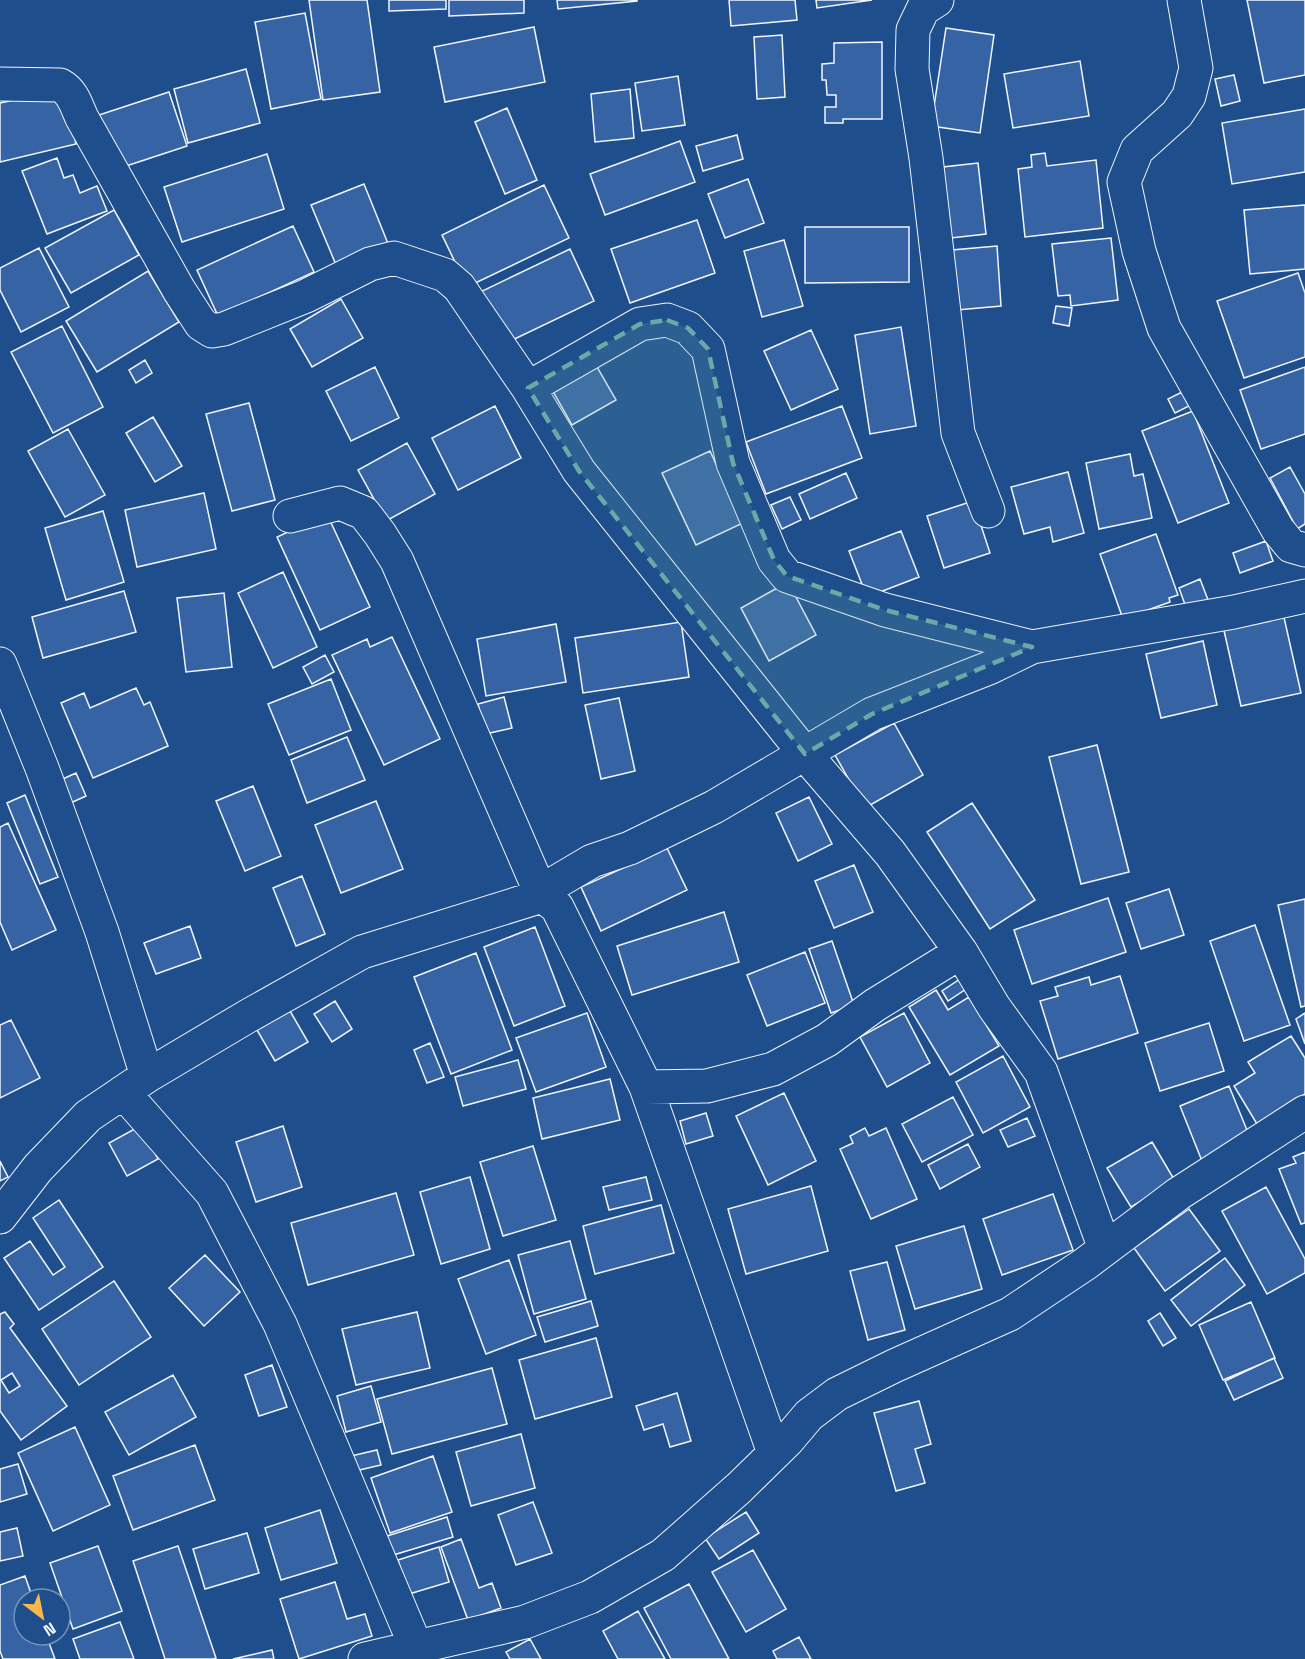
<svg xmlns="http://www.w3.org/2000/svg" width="1305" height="1659" viewBox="0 0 1305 1659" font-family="'Space Grotesk',sans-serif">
<rect width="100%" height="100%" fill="#1f4e8c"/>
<path fill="#3563a3" stroke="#f2f6ff" stroke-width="1.5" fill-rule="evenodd" d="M309,0H367L380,92L323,100Z
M389,0H446V9L389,11Z
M449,0H524V13L449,16Z
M557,0H637V1L558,9Z
M729,0H795L797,20L731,26Z
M816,0H872L817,8Z
M1247,0H1305V75L1264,83Z
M305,13L321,99L271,109L255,22Z
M534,27L545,82L445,102L434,47Z
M946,28L994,35L980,133L931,126Z
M782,35L785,97L757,99L754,37Z
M882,42V119H843V123H825V107H836V95H827L826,80H822V64L834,63V43Z
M1080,61L1089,116L1013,128L1004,74Z
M246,69L260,123L188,143L174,89Z
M1234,75L1240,101L1221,106L1215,79Z
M678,76L685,125L642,131L635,83Z
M64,89L76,144L0,162V103Z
M630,89L634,138L595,142L591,94Z
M169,92L187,146L117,169L99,115Z
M507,108L537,180L505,194L475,122Z
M1305,109V172L1232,184L1222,123Z
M737,135L743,159L703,171L696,146Z
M680,141L695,182L605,215L590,174Z
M1045,153L1047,166L1096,160L1103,228L1025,237L1018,169L1032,167L1031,155Z
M267,154L284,209L182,242L164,187Z
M57,158L64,178L73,175L80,193L97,186L107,211L47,234L22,171Z
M978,163L986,234L951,238L943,167Z
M748,179L764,223L725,238L708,194Z
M364,184L391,251L339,272L311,205Z
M544,185L569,238L467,287L442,235Z
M1305,205V269L1250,274L1244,210Z
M114,210L139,255L71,293L45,248Z
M697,220L715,273L630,303L611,249Z
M293,226L314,272L218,316L197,270Z
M805,227H909V282L805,283Z
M1111,238L1118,300L1071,306L1070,295L1058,296L1052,244Z
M784,240L803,306L762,317L744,251Z
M997,246L1001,306L957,310L952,250Z
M39,248L69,307L21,332L0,290V268Z
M570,249L594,301L500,346L476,294Z
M148,271L179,322L97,372L66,321Z
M1298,273L1305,293V357L1244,378L1217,301Z
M341,299L363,338L312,367L290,329Z
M1056,306L1072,308L1069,326L1053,323Z
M62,326L103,407L53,433L11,352Z
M901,327L916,426L870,434L855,335Z
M811,330L838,389L791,410L764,351Z
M145,360L152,373L136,383L129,370Z
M593,360L616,400L572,425L550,386Z
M375,367L399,418L351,441L326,391Z
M1305,367V434L1261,449L1240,390Z
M1182,392L1189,406L1175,413L1168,399Z
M249,403L275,500L232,511L206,414Z
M495,406L521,458L458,490L432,438Z
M842,406L862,458L766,494L746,442Z
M1193,411L1229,503L1178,523L1142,431Z
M153,417L182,466L155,482L126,433Z
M68,429L105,495L65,517L28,451Z
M407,443L435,494L386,521L358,470Z
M710,451L743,523L696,545L662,473Z
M1130,454L1134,476L1143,474L1152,518L1099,529L1086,463Z
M1290,467L1305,494V524L1297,529L1270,478Z
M1068,472L1084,533L1053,542L1050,527L1024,534L1011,487Z
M846,473L857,498L810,519L799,494Z
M204,493L216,549L137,567L125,510Z
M790,497L801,520L782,529L771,505Z
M973,501L990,553L944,568L927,516Z
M103,511L124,582L66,600L45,528Z
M327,514L370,607L320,630L277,537Z
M901,531L919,577L867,597L849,551Z
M1156,534L1178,595L1169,598L1170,602L1123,619L1100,554Z
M1266,541L1273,561L1240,573L1233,553Z
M283,572L317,647L273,668L238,593Z
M1200,579L1210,605L1188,613L1179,588Z
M788,582L816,635L769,661L741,608Z
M124,591L136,632L43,658L32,617Z
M224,593L232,667L186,672L177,598Z
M1283,613L1301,693L1241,706L1223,626Z
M681,622L689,677L583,693L575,638Z
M556,624L566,682L486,696L477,639Z
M392,637L440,739L384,765L332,655L367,639L370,647Z
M1203,641L1217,705L1161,718L1146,654Z
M325,655L334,672L312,684L303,667Z
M331,679L351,730L289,755L268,704Z
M136,688L144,705L150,702L168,746L93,778L61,703L84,693L90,708Z
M504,697L512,728L485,734L478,704Z
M619,698L635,771L601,779L585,705Z
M894,723L923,775L865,808L835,755Z
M347,737L365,780L307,803L291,760Z
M1097,745L1129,872L1081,884L1049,757Z
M76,773L86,796L66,805L56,782Z
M253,786L281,856L245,871L216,801Z
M25,795L58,877L40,884L7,803Z
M809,797L832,844L798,861L776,813Z
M376,801L403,869L341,893L315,825Z
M972,803L1035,900L990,929L927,832Z
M8,823L56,930L12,950L0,922V827Z
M667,848L687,890L601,931L581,887Z
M854,865L873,912L834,928L815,881Z
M302,876L325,934L296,946L273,888Z
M1169,889L1184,935L1141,949L1126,903Z
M1108,898L1126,952L1032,984L1014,930Z
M1305,899V1006L1301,1007L1278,905Z
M724,912L739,962L632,995L617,946Z
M1255,925L1290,1025L1244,1041L1210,941Z
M190,926L201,958L156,974L144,943Z
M535,927L565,1006L514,1026L484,947Z
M832,941L854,1005L831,1013L809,949Z
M805,952L825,1003L767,1026L747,975Z
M476,953L512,1050L451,1074L414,977Z
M1120,976L1138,1033L1058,1059L1040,1001L1058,996L1055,987L1089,977L1091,985Z
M960,979L966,989L948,1001L942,991Z
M936,990L948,1010L969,997L999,1046L950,1075L909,1007Z
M335,1001L352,1029L332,1042L314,1014Z
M290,1011L308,1042L275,1061L257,1030Z
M587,1013L606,1067L536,1092L516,1038Z
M904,1013L930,1063L887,1087L860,1037Z
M1305,1013V1044L1296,1019Z
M11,1020L40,1078L0,1098V1025Z
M1209,1023L1224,1071L1160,1091L1145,1043Z
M1291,1036L1305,1058V1094L1257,1124L1234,1086L1255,1073L1248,1062Z
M430,1043L444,1077L427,1083L414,1050Z
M1003,1056L1030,1107L983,1133L956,1082Z
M518,1060L526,1089L463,1106L455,1077Z
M610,1079L620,1120L542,1139L533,1098Z
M1229,1086L1251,1140L1202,1161L1180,1106Z
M784,1093L816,1161L768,1185L736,1116Z
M953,1097L973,1135L922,1162L902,1124Z
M706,1113L713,1136L686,1144L680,1121Z
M1027,1118L1035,1136L1008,1147L1000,1130Z
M140,1126L158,1159L127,1176L109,1143Z
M283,1126L302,1187L256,1202L236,1142Z
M865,1128L869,1136L886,1128L917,1199L871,1219L840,1149L853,1143L850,1136Z
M1152,1142L1175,1181L1131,1207L1107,1168Z
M968,1144L980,1167L940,1189L928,1165Z
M533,1146L556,1220L503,1236L480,1162Z
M1305,1152V1223L1301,1224L1279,1169L1296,1163L1293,1157Z
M0,1161L8,1177L0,1181Z
M470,1177L490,1249L441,1264L420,1192Z
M646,1177L652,1200L609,1210L603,1187Z
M811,1186L828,1251L746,1274L728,1209Z
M1266,1187L1305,1259V1273L1267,1294L1222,1211Z
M396,1193L414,1255L308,1285L291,1223Z
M1053,1194L1073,1250L1002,1275L983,1219Z
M59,1200L103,1267L39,1310L4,1258L30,1241L53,1275L65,1267L33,1218Z
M661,1205L674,1253L595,1274L583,1226Z
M1189,1209L1220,1251L1165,1291L1134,1248Z
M964,1226L982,1289L915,1309L896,1246Z
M570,1241L586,1299L534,1314L518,1255Z
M205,1255L240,1292L204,1326L169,1288Z
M1225,1258L1245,1285L1191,1326L1171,1300Z
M509,1260L536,1335L486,1354L458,1279Z
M887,1262L905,1330L868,1340L850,1271Z
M114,1281L151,1337L79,1385L42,1329Z
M591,1301L598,1326L545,1342L537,1317Z
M1251,1302L1275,1358L1223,1380L1199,1325Z
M5,1312L14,1324L10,1328L67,1406L21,1440L0,1411V1314ZM12,1373L20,1386L9,1393L1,1380Z
M417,1312L430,1368L356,1385L342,1329Z
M1160,1313L1176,1338L1163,1346L1148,1321Z
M596,1338L612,1397L535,1419L519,1360Z
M1274,1358L1283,1378L1234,1400L1225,1381Z
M272,1365L287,1407L259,1416L245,1375Z
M492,1368L507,1424L392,1454L377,1399Z
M173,1375L196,1417L129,1455L105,1412Z
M371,1386L381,1422L346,1432L337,1396Z
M677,1393L691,1441L670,1447L663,1424L644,1430L636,1406Z
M919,1401L931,1444L915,1449L925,1483L896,1491L874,1413Z
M75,1427L110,1505L53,1531L18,1453Z
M521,1434L535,1488L471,1506L456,1452Z
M195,1445L215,1500L133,1530L113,1476Z
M377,1450L381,1465L355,1471L351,1456Z
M433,1456L452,1512L390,1533L371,1478Z
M18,1464L27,1494L0,1502V1469Z
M533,1502L552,1553L516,1565L498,1515Z
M320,1510L337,1563L281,1580L265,1528Z
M746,1512L759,1533L719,1559L705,1538Z
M447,1517L453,1537L390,1556L384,1537Z
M17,1528L23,1556L0,1561V1532Z
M247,1533L259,1573L205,1589L193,1549Z
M461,1539L479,1588L492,1583L501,1608L468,1620L441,1547Z
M98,1546L122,1611L73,1629L50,1563Z
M178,1546L216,1658L213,1659H165L133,1561Z
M439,1547L449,1582L409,1594L398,1560Z
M753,1550L786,1609L746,1632L712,1572Z
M25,1576L33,1599H24V1635H46L55,1659H3L0,1651V1585Z
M335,1582L347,1619L365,1614L372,1636L299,1659L280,1599Z
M689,1584L729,1659H671L644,1608Z
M638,1611L665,1659H618L603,1631Z
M120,1622L134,1659H80L73,1639Z
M799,1637L811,1659H777L773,1651Z
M530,1639L541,1659H510L506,1652Z
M272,1650L274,1659H233Z"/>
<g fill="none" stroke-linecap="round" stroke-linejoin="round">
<defs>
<path id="minor" d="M937,0L923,9L913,30L912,69L926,158L958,433L988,511
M1184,0L1196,68L1189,96L1177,114L1137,150L1124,182L1139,251L1164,328L1278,530L1291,546L1305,550
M0,84L60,85C73,92 76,105 82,118L179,290L201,324L212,331L224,329L306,296L370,264L394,258L445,275L459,287L528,388L579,471L805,754L890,853L961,952L994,1007L1041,1072L1105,1249
M528,388L640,324L667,320L688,328L708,349L733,463L774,560L787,576L885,610L1032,647
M290,516L340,503L364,513L380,534L397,561L542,896L557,907L646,1087L774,1453
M0,664L42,768L102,932L147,1076
M646,1087L707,1086L773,1069L827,1040L875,1005L961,952
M123,1092L212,1193L280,1324L416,1647
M0,1217L38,1168L88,1116L147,1076L248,1016L362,952L542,896L548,887L592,861L630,848L714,807L872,714L989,668L1032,647L1234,612L1305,596
M365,1659L525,1622L590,1597L663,1555L739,1488L787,1441L809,1415L837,1394L894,1366L1010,1314L1085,1264L1178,1194L1305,1112"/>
</defs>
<use href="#minor" stroke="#f2f6ff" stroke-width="35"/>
<use href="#minor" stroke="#1f4e8c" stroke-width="33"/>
</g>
<path fill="#6aa9a8" fill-opacity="0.2" stroke="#6aa9a8" stroke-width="4.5" stroke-dasharray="12 8" stroke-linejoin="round" d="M667,320L688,328L708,349L733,463L774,560L787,576L885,610L1032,647L872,714L805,754L579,471L528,388L640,324Z"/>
<g transform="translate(42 1617) rotate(148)"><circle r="28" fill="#1f4e8c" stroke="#7391ba" stroke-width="1.5"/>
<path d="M0-4.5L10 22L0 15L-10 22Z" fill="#ffb74d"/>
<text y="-9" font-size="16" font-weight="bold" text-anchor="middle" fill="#f2f6ff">N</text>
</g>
</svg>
